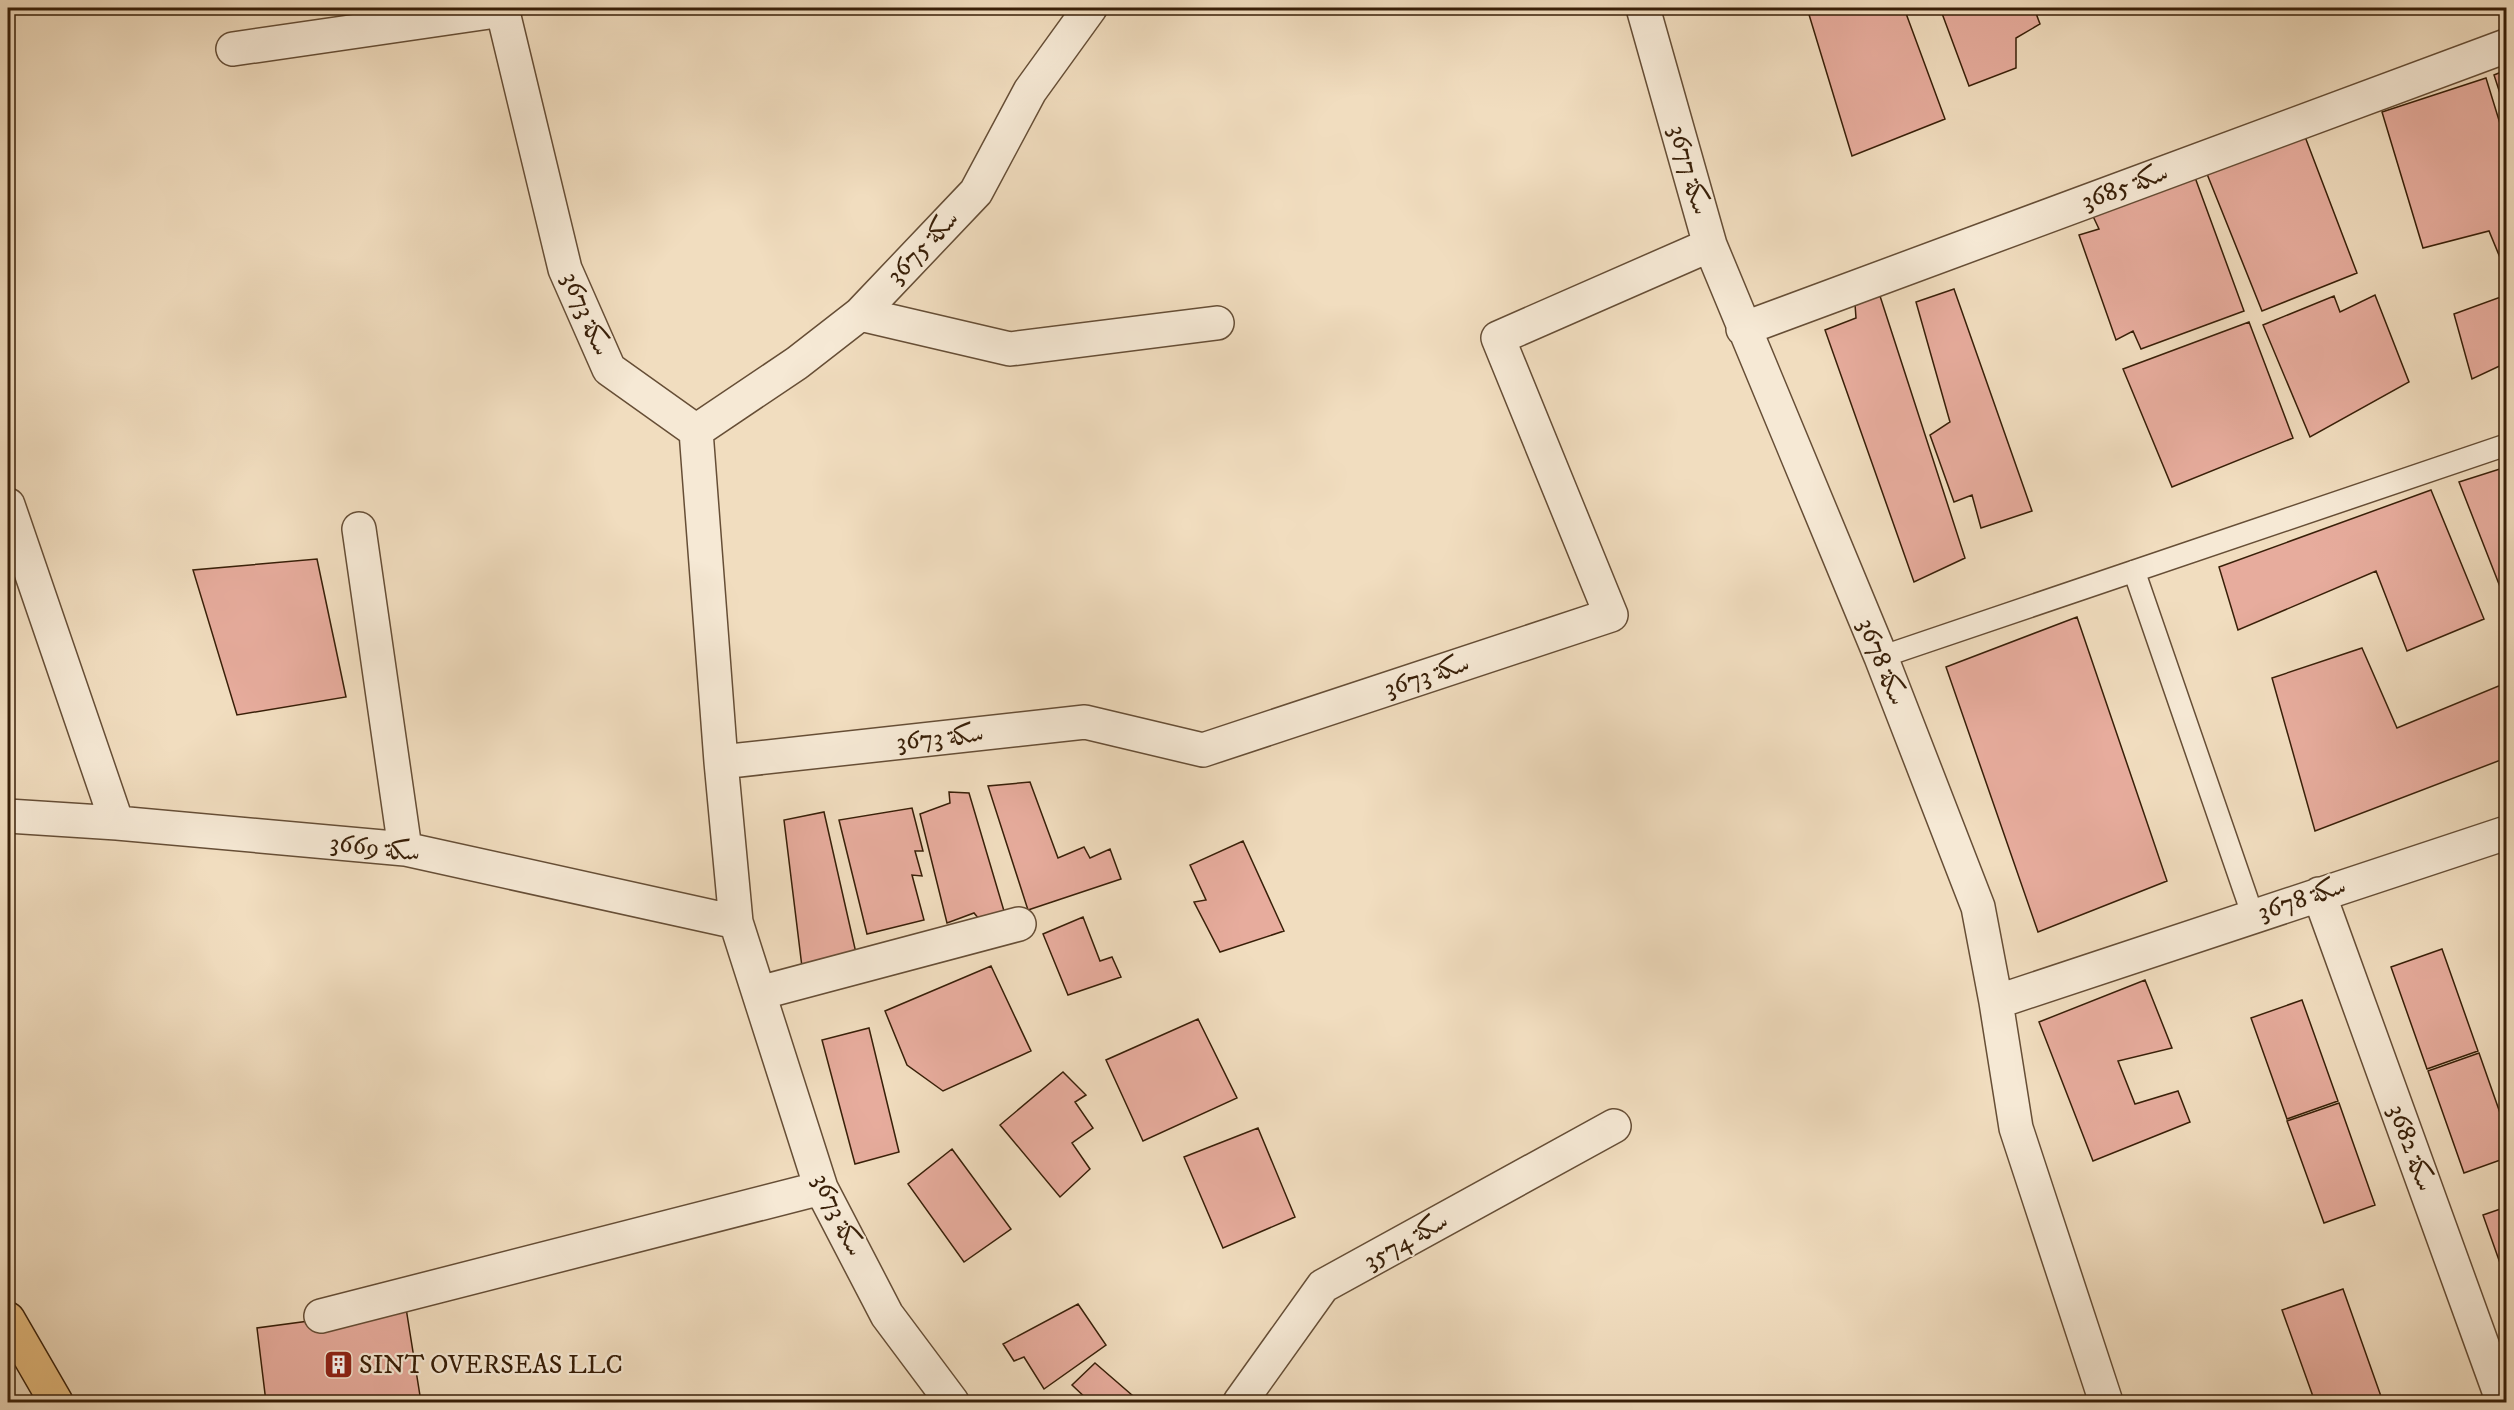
<svg xmlns="http://www.w3.org/2000/svg" width="2514" height="1410" viewBox="0 0 2514 1410" font-family="'IM FELL DW Pica',Amiri,serif">
<rect width="100%" height="100%" fill="#f1ddbf"/>
<filter id="stains"><feTurbulence type="fractalNoise" baseFrequency=".00333" numOctaves="4"/><feColorMatrix values="0 0 0 0 .2 0 0 0 0 .09 0 0 0 0 .02 0 0 0 .5 -.17"/></filter>
<radialGradient id="worn" r=".72"><stop offset=".6" stop-color="#630" stop-opacity="0"/><stop offset="1" stop-color="#630" stop-opacity=".3"/></radialGradient>
<path fill="#e7ac9d" stroke="#381f08" stroke-width="1.5" d="M1807,8H1904L1945,119L1852,156Z
M1940,8H2034L2040,24L2016,38V68L1969,86Z
M2506,70V112L2494,75Z
M2486,78L2506,143V272L2489,231L2423,248L2382,112Z
M2304,134L2357,273L2262,311L2205,169Z
M2193,172L2244,311L2141,349L2133,331L2116,340L2079,235L2099,229L2091,212Z
M1954,289L2032,511L1981,528L1972,495L1954,502L1930,435L1950,422L1916,302Z
M2375,295L2409,382L2310,437L2263,325L2334,296L2340,312Z
M2506,295V363L2472,379L2454,314Z
M1880,296L1965,558L1914,582L1825,330L1856,318L1855,304Z
M2249,322L2293,438L2172,487L2123,369Z
M2506,467V602L2459,482Z
M2431,490L2484,619L2407,651L2376,571L2238,630L2219,567Z
M317,559L346,697L237,715L193,570Z
M2077,617L2167,881L2038,932L1946,667Z
M2362,648L2397,728L2501,685L2506,701V758L2315,831L2272,678Z
M1030,782L1058,858L1084,847L1090,858L1110,849L1121,879L1028,910L988,786Z
M949,792L969,793L1004,911L979,919L974,913L947,923L920,814L950,803Z
M912,808L923,851H915L922,876L912,875L924,920L867,934L839,820Z
M824,812L856,953L802,967L784,820Z
M1243,841L1284,931L1220,952L1194,902L1206,900L1190,865Z
M1083,917L1100,961L1112,957L1121,977L1068,995L1043,934Z
M2442,949L2478,1051L2427,1069L2391,967Z
M991,966L1031,1051L943,1091L907,1065L885,1011Z
M2145,980L2172,1048L2118,1061L2135,1104L2178,1091L2190,1122L2093,1161L2039,1022Z
M2302,1000L2338,1101L2287,1119L2251,1018Z
M1198,1019L1237,1098L1143,1141L1106,1060Z
M869,1028L899,1152L855,1164L822,1040Z
M2479,1053L2506,1130V1158L2464,1173L2428,1071Z
M1063,1072L1086,1095L1075,1102L1093,1128L1072,1143L1090,1169L1060,1197L1000,1125Z
M2339,1103L2375,1205L2324,1223L2287,1121Z
M1258,1128L1295,1217L1223,1248L1184,1157Z
M952,1149L1011,1229L964,1262L908,1184Z
M2506,1207V1280L2483,1215Z
M2343,1289L2383,1402H2315L2282,1310Z
M1078,1304L1106,1345L1044,1389L1024,1357L1014,1361L1003,1344Z
M406,1308L421,1402H266L257,1328Z
M1095,1363L1140,1402H1090L1072,1385Z"/>
<g fill="none" stroke-linecap="round" stroke-linejoin="round">
<defs>
<path id="lane" d="M2134,571L2253,916
M1881,657L2506,445"/>
<path id="street" d="M502,8L565,269L609,369L696,431
M1643,8L1710,245L1881,657L1978,907L1996,1002L2016,1128L2106,1402
M233,49L503,10
M860,314L1010,349L1217,323
M1743,329L2506,46
M696,431L721,762L736,922L821,1188L887,1315L952,1402
M696,431L797,363L860,314L976,192L1030,91L1090,8
M8,505L117,823
M359,529L405,849
M721,762L1085,722L1203,750L1611,615L1498,338L1710,245
M8,816L117,823L405,849L736,922
M2319,894L2503,1402
M759,993L1019,924
M1996,1002L2506,833
M321,1316L821,1188
M1240,1402L1323,1286L1614,1126"/>
<path id="primary" d="M8,1319L56,1402"/>
</defs>
<use href="#lane" stroke="#664e36" stroke-width="24"/>
<use href="#street" stroke="#664e36" stroke-width="36"/>
<use href="#primary" stroke="#381f08" stroke-width="36"/>
<use href="#lane" stroke="#f6e9d5" stroke-width="21"/>
<use href="#street" stroke="#f6e9d5" stroke-width="33"/>
<use href="#primary" stroke="#e8be80" stroke-width="33"/>
</g>
<defs>
<symbol id="building-square" viewBox="-11 -11 22 22"><rect x="-9" y="-9" width="18" height="18" rx="4" fill="#8f2418" stroke="#f6e9d5"/><path d="M-4-6H4V6H1V3H-1V6H-4ZM-2.5-4.3h1.7v1.8h-1.7ZM.8-4.3h1.7v1.8H.8ZM-2.5-1h1.7V.8h-1.7ZM.8-1h1.7V.8H.8Z" fill="#fff"/></symbol>
</defs>
<g fill-rule="evenodd">
<use href="#building-square" x="322" y="1348" width="33" height="33"/>
</g>
<g text-anchor="middle" dominant-baseline="central" stroke-width="4.5" stroke-linejoin="round" paint-order="stroke">
<g font-size="26" fill="#381f08" stroke="#f6e9d5">
<text transform="translate(1689 170) rotate(74)">سكة 3677</text>
<text transform="translate(2125 187) rotate(-20)">سكة 3685</text>
<text transform="translate(923 247) rotate(-46)">سكة 3675</text>
<text transform="translate(586 314) rotate(67)">سكة 3673</text>
<text transform="translate(1882 662) rotate(68)">سكة 3678</text>
<text transform="translate(1427 676) rotate(-18)">سكة 3673</text>
<text transform="translate(940 738) rotate(-6)">سكة 3673</text>
<text transform="translate(375 848) rotate(7)">سكة 3669</text>
<text transform="translate(2302 899) rotate(-18)">سكة 3678</text>
<text transform="translate(2411 1148) rotate(70)">سكة 3682</text>
<text transform="translate(838 1215) rotate(65)">سكة 3673</text>
<text transform="translate(1406 1241) rotate(-29)">سكة 3574</text>
</g>
<g font-size="26" fill="#381f08" stroke="#f6e9d5" text-anchor="start">
<text x="359" y="1365">SINT OVERSEAS LLC</text>
</g>
</g>
<rect width="2514" height="1410" fill="none" stroke="#f1ddbf" stroke-width="30"/>
<rect x="9" y="9" width="2496" height="1392" fill="none" stroke="#381f08" stroke-width="3"/>
<rect x="15" y="15" width="2484" height="1380" fill="none" stroke="#381f08" stroke-width="1.5"/>
<rect width="100%" height="100%" filter="url(#stains)"/>
<rect width="100%" height="100%" fill="url(#worn)"/>
</svg>
